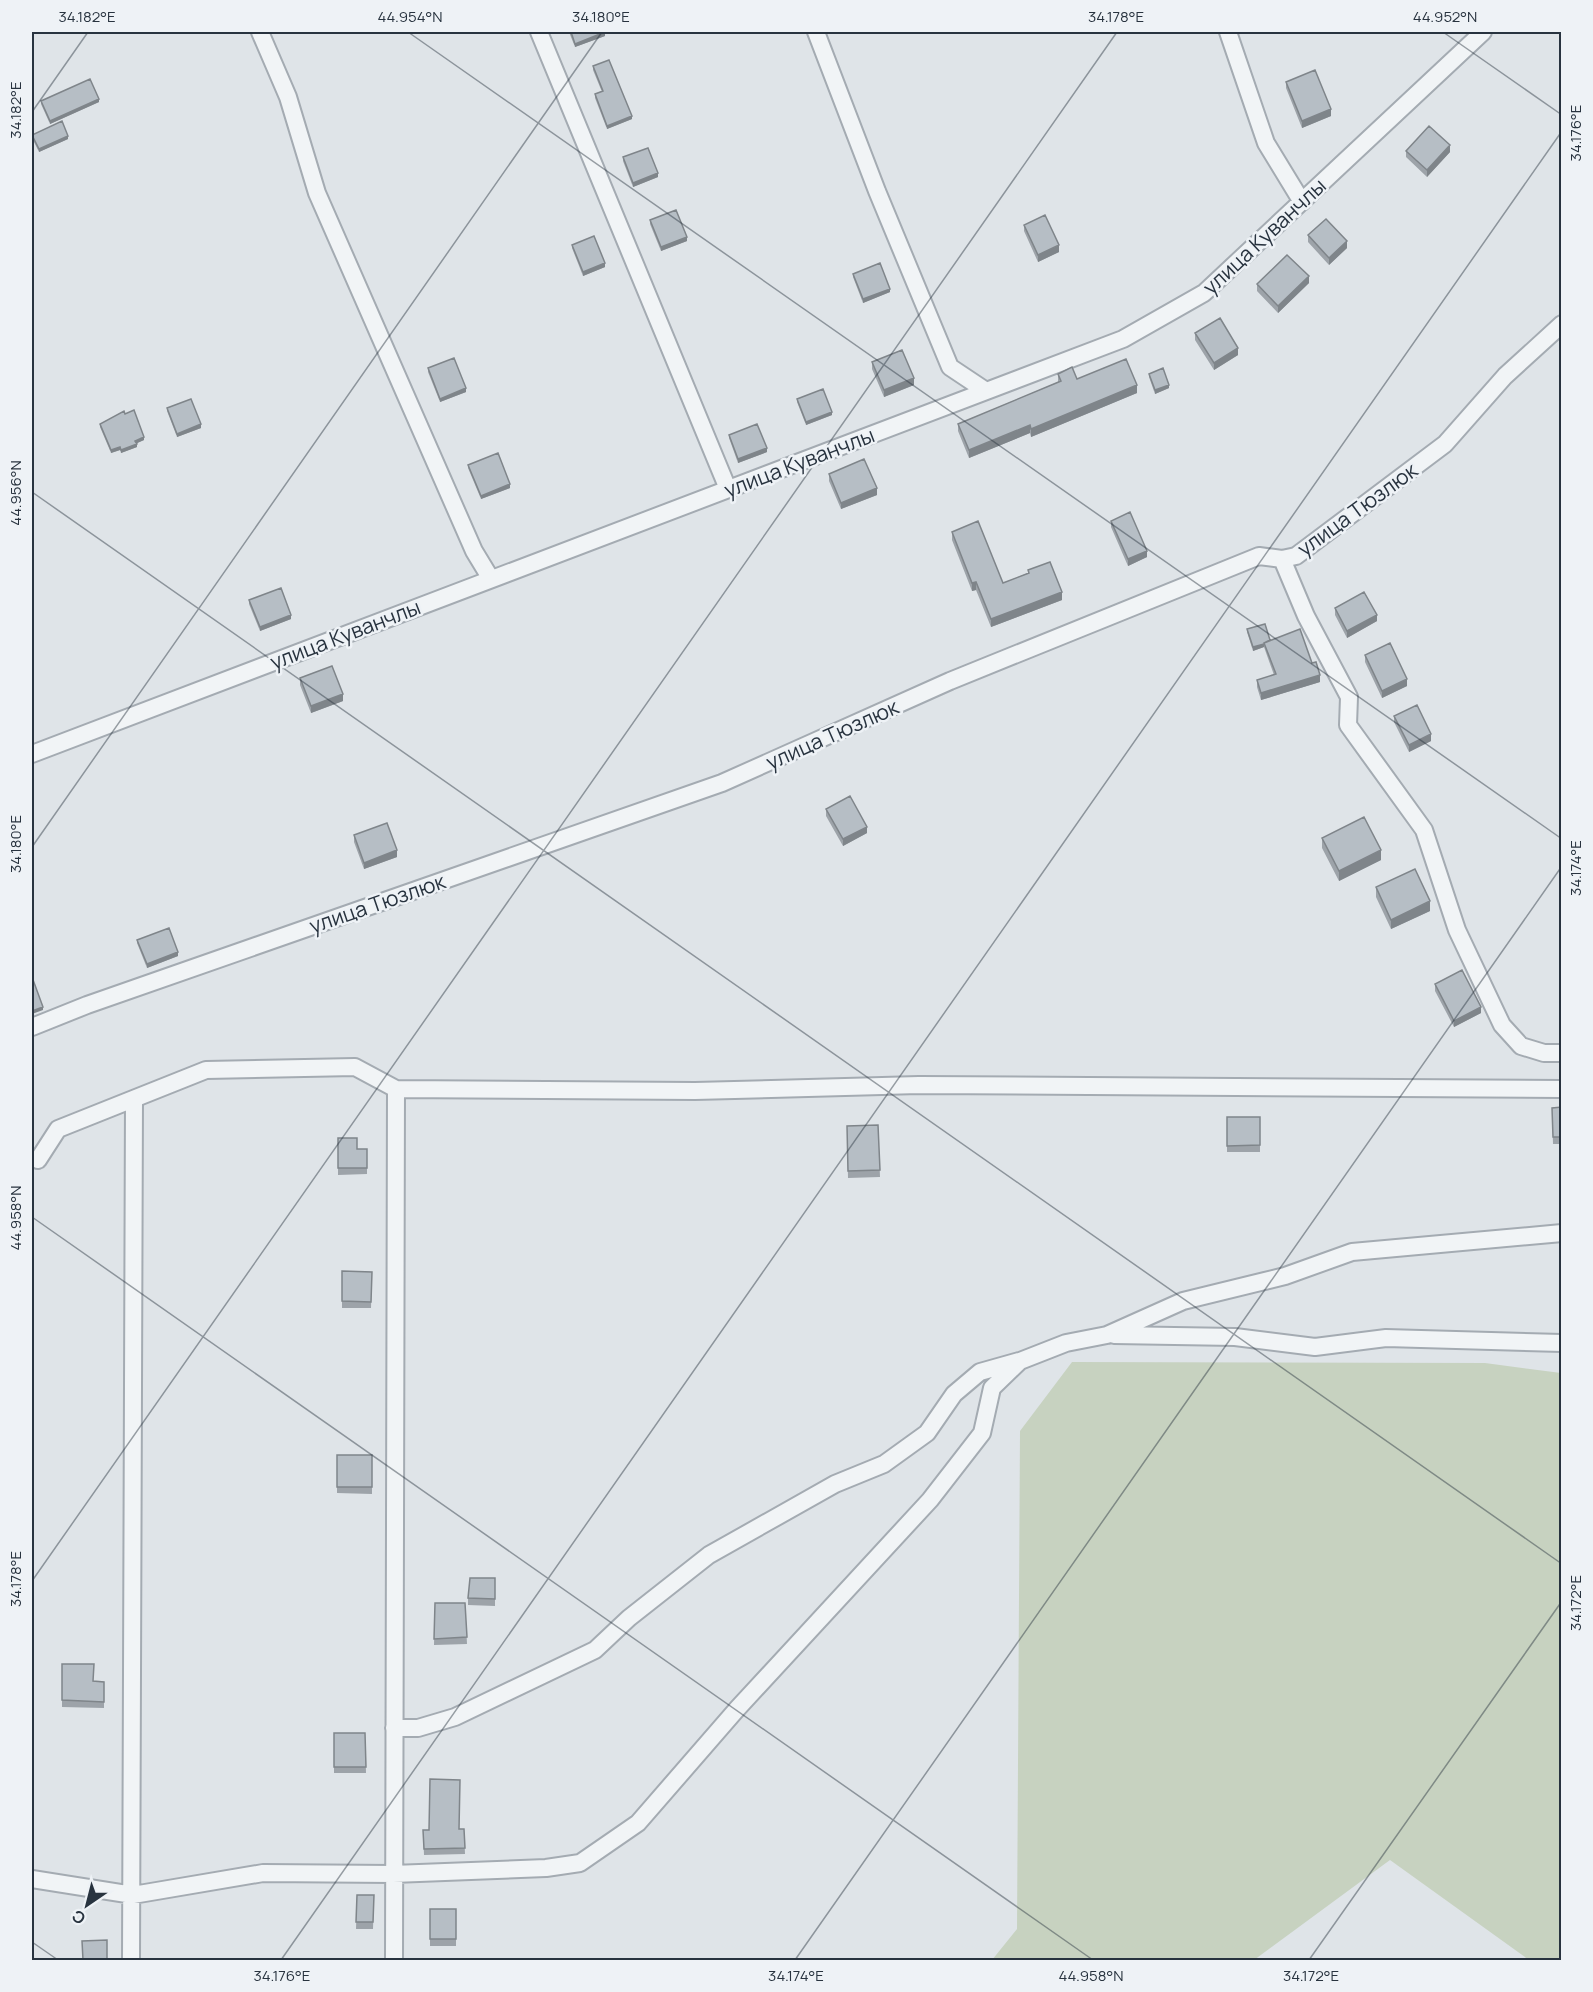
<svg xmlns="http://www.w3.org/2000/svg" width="1593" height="1992" viewBox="0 0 1593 1992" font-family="Manrope,sans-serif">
<rect width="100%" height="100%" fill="#dfe4e8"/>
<path fill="#c7d2c0" d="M1072,1362L1485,1363L1561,1373V1960H1529L1390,1860L1254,1960H992L1017,1929L1020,1431Z"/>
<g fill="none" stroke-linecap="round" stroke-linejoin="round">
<defs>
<path id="street" d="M260,32L288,97L317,193L474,551L491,579
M539,32L728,489
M816,32L877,191L950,367L986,391
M1228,32L1266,143L1302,202
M1282,559L1306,616L1349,697L1348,725L1424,830L1457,930L1502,1025L1521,1046L1544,1053H1562
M32,754L1123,339L1204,293L1483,32
M32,1027L87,1005L722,783L950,681L1259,556L1282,559L1296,556L1445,444L1505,376L1562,324
M38,1160L58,1129L206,1070L355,1067L396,1089L695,1091L919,1085L1562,1089
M1114,1335L1235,1337L1315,1347L1386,1338L1562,1343
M394,1728H418L455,1717L595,1650L629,1618L709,1555L835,1484L884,1464L927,1433L954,1394L980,1372L1019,1361
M32,1879L133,1895L263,1873L393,1874L546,1868L580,1863L638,1823L737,1709L930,1500L982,1433L992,1388L1020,1361L1066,1343L1107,1335L1183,1301L1285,1276L1352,1252L1562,1233
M131,1960L134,1099
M394,1960L396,1089"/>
</defs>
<use href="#street" stroke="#a4abb2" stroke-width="20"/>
<use href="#street" stroke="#f1f4f6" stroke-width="16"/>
</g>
<path fill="#9da3a9" d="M569,32H605V36L575,47Z
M593,66L632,119L607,129L595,98V94L602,92L593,70Z
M1286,82L1331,116L1302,128L1286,88Z
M41,101L99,102L50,124L41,104Z
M32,135L68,139L39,152L32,138Z
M1406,151L1450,152L1427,177L1406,157Z
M623,157L658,177L633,187L623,161Z
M650,220L687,241L661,251L650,224Z
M1024,225L1059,252L1038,262L1024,231Z
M1308,235L1347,248L1329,265L1308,242Z
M572,245L605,267L583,276L572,248Z
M853,274L890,292L863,303L853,277Z
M1309,283L1278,313L1257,291V284Z
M1195,333L1238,355L1214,370L1195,340Z
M872,362L914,385L884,397L872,369Z
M428,368L466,392L440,402L428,372Z
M1058,374L1137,393L1031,437L1030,433L969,458L958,431V424L1058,382Z
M1149,374L1169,388L1155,394L1149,377Z
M797,399L832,415L806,425L797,402Z
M167,408L201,428L177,437L167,411Z
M125,414L144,440L137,443V447L121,453L120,450L111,453L100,427V424Z
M729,435L767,452L738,463L729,438Z
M468,465L510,488L481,499L468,468Z
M829,474L877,495L841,509L829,481Z
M1111,521L1147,557L1128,566L1111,527Z
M952,532L1003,583L1028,573V570L1062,600L991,627L976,590L972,591L952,540Z
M249,600L291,619L260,631L249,604Z
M1335,608L1377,621L1347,638L1335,615Z
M1247,629L1270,640L1320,682L1261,700L1257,687V680L1274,675L1264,647L1253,651L1247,632Z
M1365,655L1407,686L1382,698L1365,662Z
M300,678L343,701L311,713L300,685Z
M1394,716L1431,741L1409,752L1394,722Z
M826,809L867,833L843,846L826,816Z
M354,835L397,857L364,869L354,842Z
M1322,838L1381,860L1339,881L1322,848Z
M1376,887L1430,911L1391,929L1376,897Z
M137,940L178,956L147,968L137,943Z
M1435,984L1481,1013L1454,1027L1435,991Z
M1562,1107V1144H1553L1552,1108Z
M1227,1117H1260V1152H1227Z
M878,1125L880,1177L848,1178L847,1126Z
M338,1138L357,1149H367V1174L338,1175Z
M342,1271L372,1272L371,1308H342Z
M337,1455H372V1494L337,1493Z
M495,1578V1606L468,1605V1598Z
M435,1603H465L467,1644L434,1645Z
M62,1664L94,1681L104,1682V1708L62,1707Z
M334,1733H365L366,1773H334Z
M464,1829L465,1854L424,1855L423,1830Z
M357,1895H374L373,1929H356Z
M430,1909H456V1946H430Z"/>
<path fill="#7f858a" d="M605,32V36L575,47V44Z
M99,99V102L50,124V121Z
M1331,109V116L1302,128V121Z
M632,116V119L607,129V126Z
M68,136V139L39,152V149Z
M1450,145V152L1427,177V170Z
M658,173V177L633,187V183Z
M687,237V241L661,251V247Z
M1347,241V248L1329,265V258Z
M1059,245V252L1038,262V255Z
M605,263V267L583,276V272Z
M1309,276V283L1278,313V306Z
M890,289V292L863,303V299Z
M1238,348V355L1214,370V363Z
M914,378V385L884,397V390Z
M1137,385V393L1031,437V429Z
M1169,385V388L1155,394V390Z
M466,388V392L440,402V399Z
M832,412V415L806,425V422Z
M201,424V428L177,437V434Z
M1030,425V433L969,458V450Z
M144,437V440L135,444V441Z
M137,444V447L121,453V450Z
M120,447V450L111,453V450Z
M767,448V452L738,463V459Z
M510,484V488L481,499V496Z
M877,488V495L841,509V503Z
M1147,551V557L1128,566V559Z
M976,582V590L972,591V583Z
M1062,592V600L991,627V619Z
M291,615V619L260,631V627Z
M1377,615V621L1347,638V631Z
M1264,644V647L1253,651V647Z
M1320,675V682L1261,700V693Z
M1407,679V686L1382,698V691Z
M343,694V701L311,713V706Z
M1431,734V741L1409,752V745Z
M867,827V833L843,846V839Z
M397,850V857L364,869V863Z
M1381,850V860L1339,881V871Z
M1430,901V911L1391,929V920Z
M178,952V956L147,968V964Z
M43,1007V1010L32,1014V1011Z
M1481,1007V1013L1454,1027V1021Z"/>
<path fill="#b6bec5" stroke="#7f858a" stroke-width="1.5" d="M571,32H605L575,44Z
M609,60L632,116L607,126L595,94L603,91L593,66Z
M1315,70L1331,109L1302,121L1286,82Z
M90,79L99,99L50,121L41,101Z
M62,121L68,136L39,149L32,135Z
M1429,126L1450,145L1427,170L1406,151Z
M648,148L658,173L633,183L623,157Z
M676,210L687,237L661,247L650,220Z
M1045,215L1059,245L1038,255L1024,225Z
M1326,219L1347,241L1329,258L1308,235Z
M594,236L605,263L583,272L572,245Z
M1287,255L1309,276L1278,306L1257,284Z
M880,263L890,289L863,299L853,274Z
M1220,318L1238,348L1214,363L1195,333Z
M902,350L914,378L884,390L872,362Z
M454,358L466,388L440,399L428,368Z
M1126,359L1137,385L1031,429L1030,425L969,450L958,424L1061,381L1058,374L1072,367L1077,379Z
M1163,368L1169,385L1155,390L1149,374Z
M823,389L832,412L806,422L797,399Z
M191,399L201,424L177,434L167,408Z
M134,410L144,437L135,441L137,444L121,450L120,447L111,450L100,424L124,411L125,414Z
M757,424L767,448L738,459L729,435Z
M498,453L510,484L481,496L468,465Z
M864,459L877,488L841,503L829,474Z
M1130,512L1147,551L1128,559L1111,521Z
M978,521L1003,583L1029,573L1028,570L1050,562L1062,592L991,619L976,582L972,583L952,532Z
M281,588L291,615L260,627L249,600Z
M1364,592L1377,615L1347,631L1335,608Z
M1265,624L1270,640L1264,643V644L1253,647L1247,629Z
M1300,629L1312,663L1316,662L1320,675L1261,693L1257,680L1276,674L1264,643Z
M1390,643L1407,679L1382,691L1365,655Z
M332,666L343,694L311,706L300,678Z
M1417,705L1431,734L1409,745L1394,716Z
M850,796L867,827L843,839L826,809Z
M1364,817L1381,850L1339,871L1322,838Z
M387,823L397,850L364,863L354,835Z
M1415,869L1430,901L1391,920L1376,887Z
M169,928L178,952L147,964L137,940Z
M1462,970L1481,1007L1454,1021L1435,984Z
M32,977L43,1007L32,1011Z
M1562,1107V1137H1553L1552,1108Z
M1227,1117H1260V1145L1227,1146Z
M878,1125L880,1170L848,1171L847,1126Z
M338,1138H357V1149H367V1168H338Z
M342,1271L372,1272L371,1302L342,1301Z
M337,1455H372V1487H337Z
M470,1578H495V1599L468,1598Z
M435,1603H465L467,1637L434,1639Z
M62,1664H94L93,1681L104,1682V1702L62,1700Z
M334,1733H365L366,1767H334Z
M430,1779L460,1780L459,1829H464L465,1848L424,1849L423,1830H429Z
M357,1895H374L373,1922H356Z
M430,1909H456V1939H430Z
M107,1940V1960H83L82,1941Z
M164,1959H192V1960H164Z"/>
<path fill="none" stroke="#28333f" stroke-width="1.5" stroke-opacity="0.45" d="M408,32L1562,839M1443,32L1562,115M32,112L88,32M32,492L1562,1564M32,847L602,32M32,1217L1093,1960M32,1581L1117,32M32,1942L58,1960M281,1960L1562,131M795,1960L1562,866M1309,1960L1562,1601"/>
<g text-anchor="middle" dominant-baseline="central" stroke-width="5" stroke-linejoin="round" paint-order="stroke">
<g font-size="21" fill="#28333f" stroke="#eef2f6">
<text transform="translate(1264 236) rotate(-43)">улица Куванчлы</text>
<text transform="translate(799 462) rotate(-21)">улица Куванчлы</text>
<text transform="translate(1357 509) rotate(-36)">улица Тюзлюк</text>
<text transform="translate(345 634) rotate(-21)">улица Куванчлы</text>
<text transform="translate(832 734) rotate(-24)">улица Тюзлюк</text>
<text transform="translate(377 903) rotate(-19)">улица Тюзлюк</text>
</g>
</g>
<rect width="1593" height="1992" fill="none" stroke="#eef2f6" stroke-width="66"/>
<g transform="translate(87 1905) rotate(215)" stroke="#eef2f6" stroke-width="4.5" paint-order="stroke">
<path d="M0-4.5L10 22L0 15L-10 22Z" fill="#28333f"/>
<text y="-9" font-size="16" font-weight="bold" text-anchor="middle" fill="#28333f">С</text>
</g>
<rect x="33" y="33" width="1527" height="1926" fill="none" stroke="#28333f" stroke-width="2"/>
<g font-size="15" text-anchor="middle" fill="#28333f">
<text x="87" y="22">34.182°E</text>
<text x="410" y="22">44.954°N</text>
<text x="601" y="22">34.180°E</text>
<text x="1116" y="22">34.178°E</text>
<text x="1445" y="22">44.952°N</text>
<text transform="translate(16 110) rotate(-90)" y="5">34.182°E</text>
<text transform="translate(1576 133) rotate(-90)" y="5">34.176°E</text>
<text transform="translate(16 493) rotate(-90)" y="5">44.956°N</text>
<text transform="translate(16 844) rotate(-90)" y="5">34.180°E</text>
<text transform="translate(1576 868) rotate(-90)" y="5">34.174°E</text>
<text transform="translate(16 1218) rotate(-90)" y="5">44.958°N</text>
<text transform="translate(16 1579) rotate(-90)" y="5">34.178°E</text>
<text transform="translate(1576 1603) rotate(-90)" y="5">34.172°E</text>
<text x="282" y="1981">34.176°E</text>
<text x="796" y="1981">34.174°E</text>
<text x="1091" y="1981">44.958°N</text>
<text x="1311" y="1981">34.172°E</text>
</g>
</svg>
